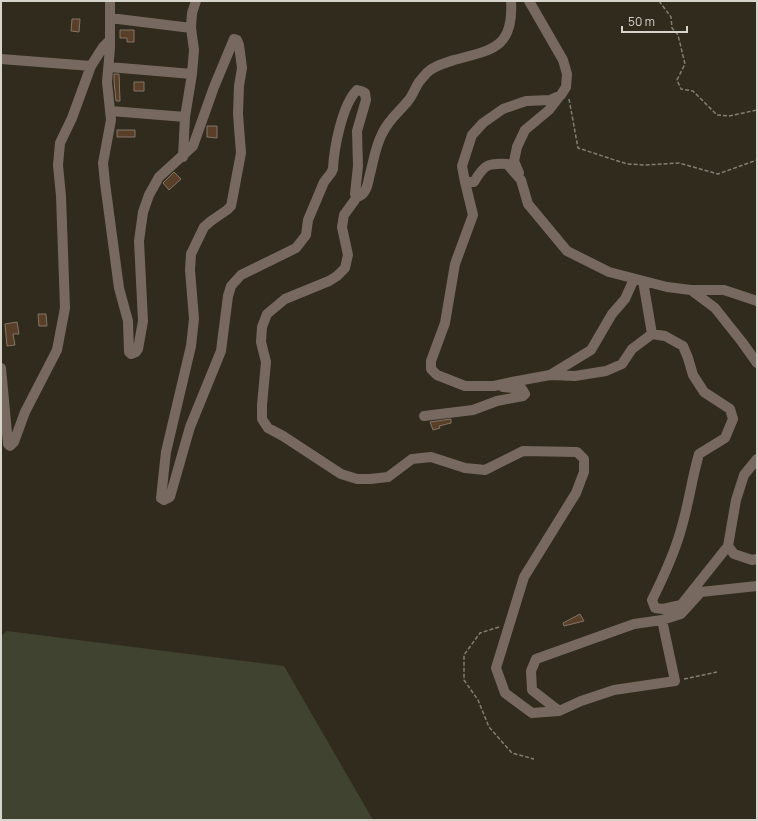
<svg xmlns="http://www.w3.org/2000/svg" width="758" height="821" viewBox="0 0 758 821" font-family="Manrope,sans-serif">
<rect width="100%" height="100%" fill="#302b1c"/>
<path fill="#3f4330" d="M7,631L284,666L373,820H1V636Z"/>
<path fill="#5a3f28" stroke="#837468" d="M72,19H80L79,32L71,31Z
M120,30H134V42H127V38H120Z
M114,74H119L120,101H116L114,82Z
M134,82H144V91H134Z
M207,126H217V138L207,137Z
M117,130H135V137H117Z
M174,172L181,179L169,190L163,183Z
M38,314H46L47,326H39Z
M17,322L19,334H13L15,345L7,346L5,324Z
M451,419V423L439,426L440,428L433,430L430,422Z
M580,614L584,621L564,626L563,623Z"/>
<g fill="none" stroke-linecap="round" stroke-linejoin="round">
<path stroke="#827e72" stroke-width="1.5" stroke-dasharray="4 2" stroke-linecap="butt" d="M659,1L671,17L672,28L678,35L685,64L677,80L681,89L693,91L717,115L729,116L757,110
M569,99L578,148L627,164L645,165L679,163L718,174L757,160
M499,627L480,633L464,655V680L478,700L489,727L512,753L534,759
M684,679L717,672"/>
<path stroke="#77695f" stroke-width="10" d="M110,1V48L107,82L111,120L103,163L105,183L119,288L128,321L129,352L131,354L136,352L138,349L143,321L139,241L143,212L149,195L159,177L193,146L214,87L234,39L237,40L239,45L242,68L239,86L238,114L241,153L232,201L231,206L227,210L211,221L204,227L191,254L190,270L194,319L191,346L166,452L161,498L164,500L170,497L190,427L221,351L228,296L231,286L241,275L296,248L306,235L308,220L324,182L331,173L333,169C334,148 342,105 357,90L361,91L365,93L366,100L357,131L358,166L355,194L357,197C365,195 368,185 369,178C373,164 375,147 382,134C388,120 399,112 408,101C413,95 415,88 419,82C422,79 425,74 429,71C436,65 446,63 454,60C492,50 514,48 511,1
M529,1L563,60L567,74L566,87L561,95L550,100L526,101L503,109L483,123L472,135L462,166L465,182H474C484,165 487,163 507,164L521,180L528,204L567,251L609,272L667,287L691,290L715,308L742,342L757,363
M110,18L191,28
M1,59L91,66
M109,67L192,74
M111,111L185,117
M183,157L185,117L192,74L194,50L191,28L192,13L196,1
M519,173L514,161L517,147L525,130L549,110L559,97
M465,182L473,215L455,264L445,323L431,361V369L437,375L465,386H494L512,382L550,375L575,376L606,371L622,364L632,349L652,334L665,336L683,346L688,358L693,375L704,392L730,409L733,419L725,438L699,454C692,478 689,502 682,526C676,549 663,578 652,600L655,608L663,609L681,605L728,546L736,500L744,475L757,459
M357,197L344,215L342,227L348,255L345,268L337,276L329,281L285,299L267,314L262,327L261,342L266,362L262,405V419L268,428L283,436L341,474L357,479H370L388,477L412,459L431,457L465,468L485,470L523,451L577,452L584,459V472L576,493L524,577L496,668L505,693L532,713L559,711
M643,281L652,334
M691,290H724L757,301
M1,368L8,444L10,446L14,442L25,412L57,350L65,308L61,196L58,165L60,143L72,118L91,66L103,47L110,40
M550,375L591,350L612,314L625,299L634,279
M424,416L473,410L497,401L523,396L525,394L522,389L503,387
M728,546L734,554L752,560L757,559
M662,620L675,681L614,690L581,701L559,711L532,690L531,671L536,659L634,624L662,620L681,614L701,592L757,586"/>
</g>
<rect width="758" height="821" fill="none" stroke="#d7d4cb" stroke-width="4"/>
<path d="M622 26v6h65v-6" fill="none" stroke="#d7d4cb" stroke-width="2"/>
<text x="628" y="26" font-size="12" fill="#d7d4cb" stroke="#302b1c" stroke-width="3" paint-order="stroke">50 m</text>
</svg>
